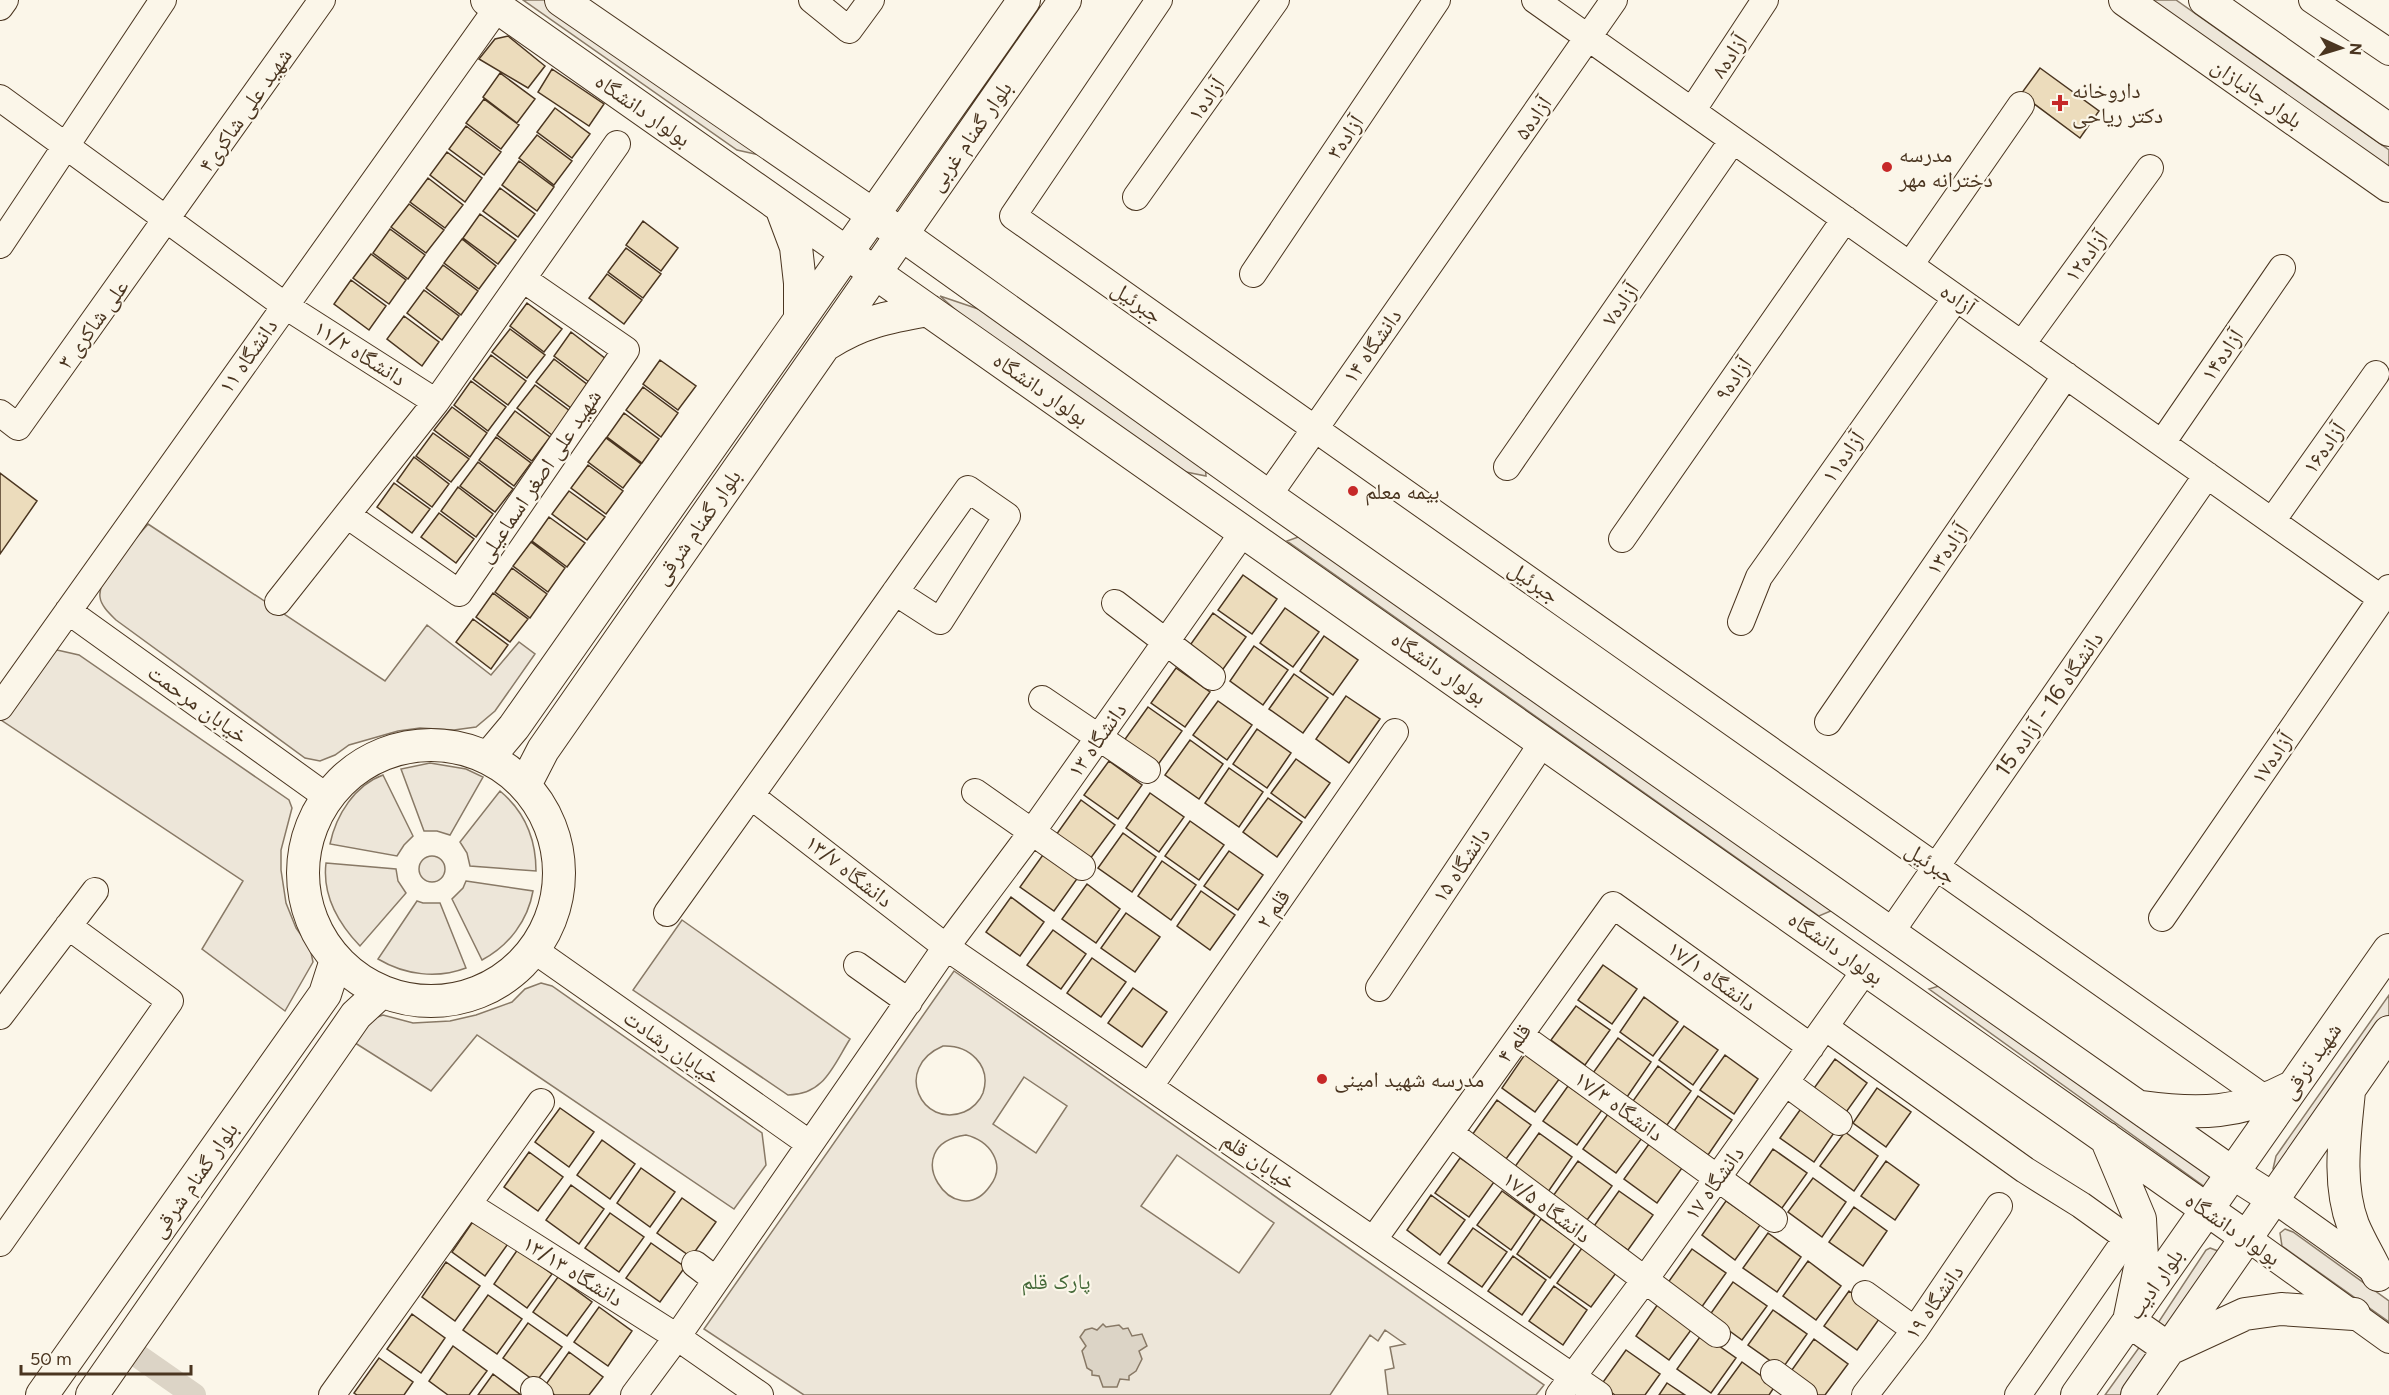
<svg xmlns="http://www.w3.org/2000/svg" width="2389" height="1395" viewBox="0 0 2389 1395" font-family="Figtree,'Noto Naskh Arabic',sans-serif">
<rect width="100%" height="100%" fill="#fbf6e9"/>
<path fill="#ede6d9" stroke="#887966" stroke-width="1.5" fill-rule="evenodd" d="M523,0H544L768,157L737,150Z
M2140,0H2176L2389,150V175Z
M940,296L999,316L1205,462L1206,476L1186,472L975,327Z
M148,524L385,681L427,625L491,675L519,642L535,654L495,711L476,727L454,730L420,728L398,731L349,745L335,755L320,761L305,758L116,620C110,614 101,606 100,597C97,577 135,540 148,524Z
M1301,536L1833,910L1819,916L1287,541Z
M57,650L79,655L289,800L292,808L281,850V870L286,903L296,928L310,948L313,962L285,1011L202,949L243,881L1,720L42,659Z
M430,763L466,769L483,777L450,835L437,831H424L401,769Z
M383,775L413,836L404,845L397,856L330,844C336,815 355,785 383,775Z
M500,791C524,811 536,839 536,871L470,866L467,853L460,842Z
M419 869a13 13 0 1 1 26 0a13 13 0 1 1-26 0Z
M326,863L396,869L398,881L406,893L360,946C339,924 322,896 326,863Z
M466,881L533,891C528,920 509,946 482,960L452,899L463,888Z
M417,901L423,903H440L466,968C437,979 405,975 378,959Z
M682,920L850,1039C833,1066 824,1095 788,1095L633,990Z
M954,971L1544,1385L1536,1395H1388L1385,1370L1394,1368L1390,1347L1405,1344L1385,1330L1378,1341L1370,1335L1330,1395H804L704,1329ZM943,1046C969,1045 992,1065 983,1093C980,1101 972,1109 964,1112C922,1129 892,1068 943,1046ZM1024,1077L1067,1106L1036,1153L993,1124ZM966,1135C989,1140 1007,1164 990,1186C955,1236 894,1145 966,1135ZM1177,1155L1274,1223L1239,1273L1141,1206Z
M541,983L552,986L762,1133L766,1165L734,1209L477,1035L431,1091L352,1041L372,1019L383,1015L413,1023L450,1021L476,1015L512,1002L525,989Z
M1942,985L2211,1175L2205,1187L1929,989Z
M2389,995V1017L2278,1172L2273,1169L2276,1156Z
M2285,1229L2293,1232L2389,1301V1322L2282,1246L2280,1233Z
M2210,1248L2218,1251L2167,1334L2156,1326L2206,1250Z
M2143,1342L2156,1352L2125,1395H2105Z"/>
<path fill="#dcd4c6" stroke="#887966" stroke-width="1.5" d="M1103,1324L1106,1327L1119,1325L1123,1329L1128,1328L1132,1336L1142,1334L1147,1346L1139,1351L1142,1359L1136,1371L1129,1376V1380L1120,1379L1117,1387H1103L1099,1376L1092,1375V1371L1087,1368L1082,1351L1086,1346L1080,1337L1085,1330L1092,1328L1097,1330Z"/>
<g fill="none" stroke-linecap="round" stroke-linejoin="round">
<path stroke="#dcd4c6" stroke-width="24" d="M138,1356L194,1395"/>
</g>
<path fill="#ecdcbc" stroke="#4a3520" stroke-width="1.5" d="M508,36L545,66L528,88L479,59L495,39Z
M2040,68L2099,111L2080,138L2021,94Z
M552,69L604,104L589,126L538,92Z
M500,73L535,99L517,123L483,97Z
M484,99L519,125L501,149L466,123Z
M555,108L590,134L572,158L537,132Z
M466,126L501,152L484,175L449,149Z
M537,135L572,161L554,185L519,158Z
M447,152L482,178L465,202L430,175Z
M519,161L554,187L537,211L502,185Z
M428,178L463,205L445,228L410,202Z
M500,188L535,214L518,237L483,211Z
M409,204L444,230L426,253L391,227Z
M480,214L516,240L498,264L463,238Z
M643,221L678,248L661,271L626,245Z
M390,229L425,255L408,279L373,253Z
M462,239L496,266L479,289L444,263Z
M626,248L661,274L643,298L608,272Z
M371,254L406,280L389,304L353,278Z
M443,265L478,291L461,315L426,288Z
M607,274L642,300L624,324L589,298Z
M351,280L386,306L369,330L334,304Z
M424,290L459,316L442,340L407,313Z
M527,303L562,329L544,352L510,326Z
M404,316L439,342L422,366L387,339Z
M510,329L545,355L527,378L492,352Z
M571,332L606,359L589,382L554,356Z
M491,355L526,381L508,405L473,379Z
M554,359L588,385L571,408L536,382Z
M660,360L696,386L678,410L643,384Z
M471,381L506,407L488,431L454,405Z
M535,385L570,411L552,435L517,408Z
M643,387L678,413L661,437L626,410Z
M452,407L487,433L470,457L434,430Z
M515,411L550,437L532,461L497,435Z
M624,413L659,439L642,463L607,437Z
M433,433L469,459L451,482L416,456Z
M496,437L531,463L514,486L479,460Z
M606,438L641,464L623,488L588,462Z
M414,457L449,484L432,507L397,481Z
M478,462L513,489L495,512L460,486Z
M588,465L623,491L606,514L571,488Z
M0,473L37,501L0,554Z
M394,483L430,509L412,533L377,507Z
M458,487L493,514L476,537L441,511Z
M569,491L605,517L587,540L552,514Z
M439,513L474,539L456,563L421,537Z
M549,517L585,543L567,567L532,541Z
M531,542L565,568L548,592L513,566Z
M512,568L547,594L530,618L495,592Z
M1243,575L1277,599L1252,634L1218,610Z
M493,593L528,619L510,642L476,617Z
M1285,608L1319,632L1293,667L1260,643Z
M1213,613L1246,637L1221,672L1188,648Z
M473,619L508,645L491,669L456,642Z
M1324,636L1358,660L1333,695L1300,671Z
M1254,646L1288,670L1263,705L1230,681Z
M1176,668L1210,692L1185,727L1151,703Z
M1294,674L1328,698L1303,733L1269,709Z
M1346,696L1380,719L1349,763L1316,739Z
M1218,701L1252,725L1227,760L1193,735Z
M1148,707L1182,731L1157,766L1123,742Z
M1257,729L1291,753L1267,788L1233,764Z
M1190,740L1223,764L1199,799L1165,775Z
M1296,759L1330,783L1305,818L1271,793Z
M1109,761L1142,785L1118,819L1084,795Z
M1229,768L1263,792L1239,827L1205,803Z
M1150,793L1184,817L1159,852L1126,828Z
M1268,798L1302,822L1277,857L1243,832Z
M1081,800L1115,825L1090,859L1056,835Z
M1190,821L1224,845L1199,880L1165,856Z
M1123,833L1156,857L1132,892L1098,868Z
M1229,851L1263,875L1238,910L1204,886Z
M1045,852L1079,876L1054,911L1020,887Z
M1162,861L1196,885L1171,920L1138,896Z
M1087,884L1120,909L1096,943L1062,919Z
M1201,891L1235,915L1210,950L1177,926Z
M1011,897L1044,922L1020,956L986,932Z
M1126,913L1160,937L1135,972L1101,948Z
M1053,930L1086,954L1061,989L1027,965Z
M1092,958L1126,982L1101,1017L1067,993Z
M1603,965L1637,989L1612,1024L1578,1000Z
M1133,988L1167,1012L1142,1047L1108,1023Z
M1644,997L1678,1022L1653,1056L1620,1032Z
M1576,1006L1610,1030L1585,1065L1551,1040Z
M1684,1026L1718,1050L1693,1085L1659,1060Z
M1618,1038L1651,1062L1627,1097L1593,1073Z
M1526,1053L1560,1078L1535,1112L1502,1088Z
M1725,1055L1758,1079L1734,1114L1700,1090Z
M1835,1059L1867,1083L1844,1115L1812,1091Z
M1658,1066L1691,1091L1667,1125L1633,1101Z
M1568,1086L1602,1110L1577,1145L1543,1121Z
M1877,1088L1911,1112L1886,1147L1853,1123Z
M1698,1096L1732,1120L1708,1155L1674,1131Z
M1497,1100L1531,1125L1506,1159L1472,1135Z
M1805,1103L1838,1127L1814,1162L1780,1138Z
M560,1108L594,1132L569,1167L535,1142Z
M1608,1114L1642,1138L1616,1173L1583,1149Z
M1845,1132L1878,1156L1854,1191L1820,1166Z
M1539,1133L1572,1157L1548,1192L1514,1168Z
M602,1140L635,1164L610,1199L577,1175Z
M1649,1144L1682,1168L1657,1203L1624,1179Z
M1773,1149L1807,1173L1782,1208L1749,1184Z
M529,1152L563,1177L538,1211L504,1187Z
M1460,1158L1494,1182L1469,1217L1435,1193Z
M1578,1161L1612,1186L1587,1220L1553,1196Z
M1886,1161L1919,1185L1895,1220L1861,1196Z
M641,1168L675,1192L650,1227L617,1203Z
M1813,1178L1846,1202L1822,1237L1788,1212Z
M571,1185L604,1209L579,1244L546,1220Z
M1502,1191L1535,1215L1511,1250L1477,1225Z
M1619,1191L1653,1215L1628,1250L1594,1226Z
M1431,1195L1465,1220L1440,1255L1407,1230Z
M682,1198L716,1222L691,1257L657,1233Z
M1726,1201L1760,1225L1735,1260L1702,1235Z
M1854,1207L1887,1231L1863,1266L1829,1242Z
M610,1213L644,1237L619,1272L585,1248Z
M476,1217L510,1241L485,1276L452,1252Z
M1541,1219L1575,1243L1550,1278L1517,1254Z
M1473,1228L1507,1252L1482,1287L1448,1263Z
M1768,1233L1801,1257L1777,1292L1743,1268Z
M651,1243L685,1267L660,1302L626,1278Z
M1582,1248L1616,1273L1591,1307L1557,1283Z
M518,1249L552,1274L527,1308L494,1284Z
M1692,1249L1726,1273L1701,1308L1667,1284Z
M1513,1256L1546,1280L1522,1315L1488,1291Z
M1808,1261L1841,1286L1816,1320L1783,1296Z
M446,1262L480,1286L455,1321L422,1297Z
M558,1277L592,1302L567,1336L533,1312Z
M1733,1282L1767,1306L1742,1340L1709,1316Z
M1554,1286L1587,1310L1563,1345L1529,1321Z
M1849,1291L1882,1315L1857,1350L1824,1326Z
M488,1295L522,1319L497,1354L463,1330Z
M1660,1301L1694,1326L1669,1360L1636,1336Z
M599,1307L632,1331L608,1366L574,1342Z
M1773,1310L1807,1334L1782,1369L1748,1345Z
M412,1314L445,1338L421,1373L387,1349Z
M528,1323L562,1347L536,1382L503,1358Z
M1702,1334L1736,1358L1711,1393L1677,1369Z
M1814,1339L1848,1364L1825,1395H1818L1789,1374Z
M453,1346L487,1371L469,1395H448L429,1381Z
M1626,1350L1660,1374L1645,1395H1615L1601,1385Z
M569,1352L603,1377L589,1395H555L544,1387Z
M379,1358L413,1382L404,1395H357L354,1393Z
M1742,1362L1775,1386L1769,1395H1718Z
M493,1374L521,1395H478Z
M1667,1383L1685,1395H1659Z"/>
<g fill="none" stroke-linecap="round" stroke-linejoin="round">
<defs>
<path id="minor" d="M812,0L849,30L871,0
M1159,0L1013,216L2267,1100
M1535,0L2382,599
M2312,0L2389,52
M0,7L5,0
M0,98L284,305L436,402
M1692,111L1765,0
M1136,197L1276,0
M0,245L163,0
M1910,265L2021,105
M1253,274L1437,0
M2022,344L2150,168
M0,413L18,427L322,0
M2162,443L2282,268
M1507,467L1733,140
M1268,496L1614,0
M347,515L459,593L626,350L523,279
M2272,521L2376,374
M1622,539L1845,219
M278,602L436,402L617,144
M1115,603L1212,677
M68,611L327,797
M1741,622L1759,577L1956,298
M1042,699L1147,770
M0,707L498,7
M1828,722L2066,375
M975,792L1082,867
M751,796L946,947L1599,1395
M667,913C768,772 868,631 968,489L1007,516L940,621L895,592
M2162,918L2389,588
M1891,932L2207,475
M534,950L810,1144
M857,965L909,1002
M1379,988L1543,742
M0,1016L95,891
M1825,1027L2025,1170L2081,1205L2127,1238
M1520,1035L1774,1219
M1786,1083L1839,1122
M1150,1086L1395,732
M1450,1133L1717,1334
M2272,1198L2377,1273
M469,1205L677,1337L760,1395
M2246,1237L2389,1340
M1374,1239L1613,905L1811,1047
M0,1243L170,1001L68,926
M695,1264L716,1280
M1865,1294L1915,1330
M1774,1373L1804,1395
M534,1390L540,1395
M332,1395L541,1102
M634,1395L677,1337L946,947L1032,832L1244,531
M1559,1395L1644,1281L1866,969
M1865,1395L1915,1330L1999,1206
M2018,1395L2136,1225"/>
<path id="major" d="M487,0L2246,1237
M561,0L901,234L1268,496L2231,1172L2272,1198
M2125,0L2389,186
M2205,0L2389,130
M781,207L796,247L800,283V318
M827,344C861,322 888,317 928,310
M303 873a128 128 0 1 1 256 0a128 128 0 1 1-256 0Z
M488,758L514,727L1024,0
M525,785L543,750L1065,0
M2349,1091C2345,1134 2337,1182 2353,1225C2360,1242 2370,1258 2378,1275
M2142,1107C2198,1115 2241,1114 2292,1087
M2106,1138L2140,1219L2142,1258L2129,1321L2169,1349L2245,1314L2281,1309L2354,1314
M42,1395L325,994L336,960
M92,1395L356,1015L381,992
M2077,1395L2389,950
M2137,1395L2389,1032"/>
</defs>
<use href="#minor" stroke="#4a3520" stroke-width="28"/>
<use href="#major" stroke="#4a3520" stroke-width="34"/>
<use href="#minor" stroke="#fbf6e9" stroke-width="26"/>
<use href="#major" stroke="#fbf6e9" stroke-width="32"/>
</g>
<g fill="#c62828" stroke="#fbf6e9" stroke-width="2">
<path d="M2057 94h6v6h6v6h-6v6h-6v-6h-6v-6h6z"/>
<circle cx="1887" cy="167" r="6"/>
<circle cx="1353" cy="491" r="6"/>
<circle cx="1322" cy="1079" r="6"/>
</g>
<g text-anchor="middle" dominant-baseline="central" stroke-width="4.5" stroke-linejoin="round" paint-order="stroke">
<g font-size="22" fill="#4a3520" stroke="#fbf6e9">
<text transform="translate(1729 56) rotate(-57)">آزاده۸</text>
<text transform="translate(2257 93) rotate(35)">بلوار جانبازان</text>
<text transform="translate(1206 99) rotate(-55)">آزاده۱</text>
<text transform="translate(245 110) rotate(-55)">شهید علی شاکری۴</text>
<text transform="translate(643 110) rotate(35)">بولوار دانشگاه</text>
<text transform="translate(1533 118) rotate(-55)">آزاده۵</text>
<text transform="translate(970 136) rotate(-55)">بلوار گمنام غربی</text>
<text transform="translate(1345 137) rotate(-56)">آزاده۳</text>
<text transform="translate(2086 256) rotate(-54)">آزاده۱۲</text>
<text transform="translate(1958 299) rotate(35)">آزاده</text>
<text transform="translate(1137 302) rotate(35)">جبرئیل</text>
<text transform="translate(1620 304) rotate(-55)">آزاده۷</text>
<text transform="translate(93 324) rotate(-54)">علی شاکری ۳</text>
<text transform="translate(1372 346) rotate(-55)">دانشگاه ۱۴</text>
<text transform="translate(360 353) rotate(32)">دانشگاه ۱۱/۲</text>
<text transform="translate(2222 355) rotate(-56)">آزاده۱۴</text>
<text transform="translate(248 356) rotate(-55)">دانشگاه ۱۱</text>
<text transform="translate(1733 379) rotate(-55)">آزاده۹</text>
<text transform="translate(1041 389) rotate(35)">بولوار دانشگاه</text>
<text transform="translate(2324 448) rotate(-55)">آزاده۱۶</text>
<text transform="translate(1843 457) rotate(-55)">آزاده۱۱</text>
<text transform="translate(539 476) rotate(-56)">شهید علی اصغر اسماعیلی</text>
<text transform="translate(697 527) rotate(-55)">بلوار گمنام شرقی</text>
<text transform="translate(1947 549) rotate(-56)">آزاده۱۳</text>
<text transform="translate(1534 582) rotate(35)">جبرئیل</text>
<text transform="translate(1439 668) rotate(35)">بولوار دانشگاه</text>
<text transform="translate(198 704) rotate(36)">خیابان مرحمت</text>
<text transform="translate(2049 704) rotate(-55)">دانشگاه 16 - آزاده 15</text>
<text transform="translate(1097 740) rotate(-55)">دانشگاه ۱۳</text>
<text transform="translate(2272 758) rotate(-56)">آزاده۱۷</text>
<text transform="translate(1931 863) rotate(35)">جبرئیل</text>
<text transform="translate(1461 865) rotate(-56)">دانشگاه ۱۵</text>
<text transform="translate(849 871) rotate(38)">دانشگاه ۱۳/۷</text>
<text transform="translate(1273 909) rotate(-55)">قلم ۲</text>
<text transform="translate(1836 948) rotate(35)">بولوار دانشگاه</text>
<text transform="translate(1712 976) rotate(36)">دانشگاه ۱۷/۱</text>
<text transform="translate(1514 1043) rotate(-54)">قلم ۴</text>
<text transform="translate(672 1047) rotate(35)">خیابان رشادت</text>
<text transform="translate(2311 1061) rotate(-55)">شهید ترقی</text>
<text transform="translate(1619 1106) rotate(36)">دانشگاه ۱۷/۳</text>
<text transform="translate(1259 1161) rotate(34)">خیابان قلم</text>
<text transform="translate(194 1180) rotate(-55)">بلوار گمنام شرقی</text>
<text transform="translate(1714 1183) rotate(-54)">دانشگاه ۱۷</text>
<text transform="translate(1547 1207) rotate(37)">دانشگاه ۱۷/۵</text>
<text transform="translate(2233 1229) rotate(35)">بولوار دانشگاه</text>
<text transform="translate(573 1271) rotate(32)">دانشگاه ۱۳/۱۳</text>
<text transform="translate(2155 1284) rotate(-55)">بلوار ادیب</text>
<text transform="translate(1934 1302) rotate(-55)">دانشگاه ۱۹</text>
</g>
<g font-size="22" fill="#4a3520" stroke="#fbf6e9" text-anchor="start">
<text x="2072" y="90">داروخانه<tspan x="2072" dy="25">دکتر ریاحی</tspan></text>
<text x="1899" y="154">مدرسه<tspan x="1899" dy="25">دخترانه مهر</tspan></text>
<text x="1365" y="491">بیمه معلم</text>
<text x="1334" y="1079">مدرسه شهید امینی</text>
</g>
<g font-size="22" fill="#436837" stroke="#fbf6e9">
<text x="1056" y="1281">پارک قلم</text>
</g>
</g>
<g transform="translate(2341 48) rotate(94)" stroke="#fbf6e9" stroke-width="4.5" paint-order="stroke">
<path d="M0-4.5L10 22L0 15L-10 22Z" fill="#4a3520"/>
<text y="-9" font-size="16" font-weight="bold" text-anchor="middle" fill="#4a3520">N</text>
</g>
<path d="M21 1365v9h170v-9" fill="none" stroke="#4a3520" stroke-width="3"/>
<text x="30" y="1365" font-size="18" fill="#4a3520" stroke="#fbf6e9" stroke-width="4.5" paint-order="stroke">50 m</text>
</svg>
